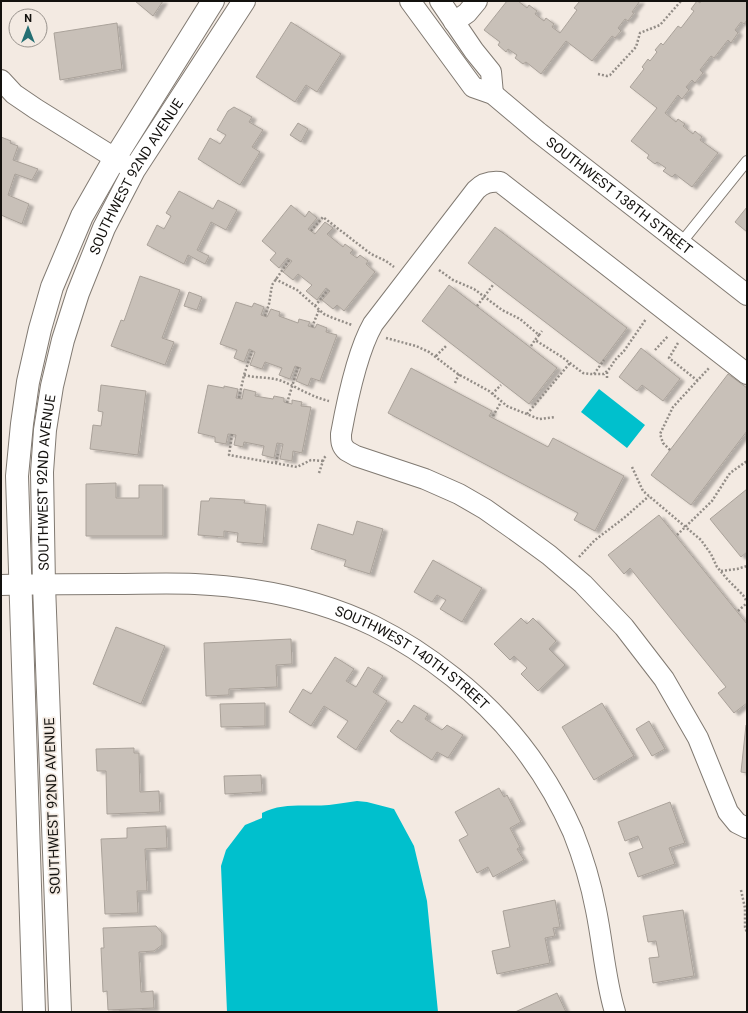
<svg xmlns="http://www.w3.org/2000/svg" width="748" height="1013" viewBox="0 0 748 1013" font-family="Roboto,sans-serif">
<defs>
<filter id="shadow"><feDropShadow dx="4.5" dy="2.5" stdDeviation="1" flood-color="#0004"/></filter>
</defs>
<rect width="100%" height="100%" fill="#f3eae2"/>
<path fill="#00c0cd" d="M599,389L645,425L627,448L581,412Z
M357,801L367,802L394,809L414,846L427,901L438,1012H227L221,866L226,850L245,825L262,818V813C283,802 307,807 329,805C339,804 348,802 357,801Z"/>
<path fill="#c8c0b8" stroke="#aaa29a" filter="url(#shadow)" d="M135,1H163L153,16Z
M507,1H518L527,8L529,5L537,11L535,14L544,21L546,18L554,24L552,27L560,33L577,10L574,8L580,1H640L632,12L634,13L628,21L625,19L618,28L621,31L615,38L612,36L592,61L566,41L541,74L526,62L523,64L515,58L517,55L508,49L506,52L498,45L500,42L484,30Z
M697,1L700,3L701,1H747V20L744,24L741,22L735,30L738,33L731,43L728,40L714,58L711,56L700,70L703,73L695,83L692,80L686,87L689,90L682,99L678,95L665,113L676,122L678,119L685,124L683,126L693,134L695,131L702,137L700,140L718,153L692,187L675,174L672,177L663,171L666,168L657,162L655,164L647,158L649,155L631,141L657,108L630,87L644,69L642,67L648,59L650,61L657,52L655,50L661,43L663,45L678,26L681,28L694,11L691,9Z
M291,22L341,54L317,92L306,85L295,102L256,77Z
M117,23L122,69L60,80L54,33Z
M234,107L252,117L249,122L263,130L252,147L260,152L240,185L198,159L210,138L220,144L226,135L217,130L228,111Z
M298,123L308,129L301,142L290,135Z
M1,137L11,141L10,143L18,146L13,160L38,169L32,180L15,174L8,195L29,204L22,224L1,215Z
M179,191L213,209L218,200L237,210L226,230L211,222L197,250L209,256L205,264L188,255L184,264L147,245L157,225L164,229L171,216L166,213Z
M291,205L305,217L309,211L317,218L308,229L315,234L325,222L333,228L327,234L343,247L345,244L353,250L350,253L357,258L360,255L368,261L366,264L375,272L344,311L337,305L333,309L322,300L330,291L326,288L317,300L306,291L312,285L298,274L293,280L283,272L292,261L287,258L279,268L270,260L276,253L262,241Z
M747,207V232L735,222Z
M495,227L627,328L600,364L468,263Z
M140,276L180,290L162,338L174,342L165,365L111,346L121,320L124,321Z
M449,285L557,368L529,404L422,321Z
M189,292L202,297L197,310L184,306Z
M236,302L252,307L254,303L264,307L261,315L267,317L271,309L280,312L279,316L298,323L299,319L310,322L308,326L315,328L317,324L327,328L326,332L337,335L320,381L311,378L308,386L296,381L301,368L295,366L290,379L279,375L282,368L265,362L262,369L250,365L255,352L249,349L244,362L234,358L237,350L220,344Z
M641,348L680,379L663,401L642,385L637,391L619,377Z
M411,368L492,411L489,416L548,447L553,438L624,476L595,531L574,520L578,513L388,413Z
M728,374L747,388V431L691,505L651,475Z
M101,385L146,391L138,455L90,449L93,425L101,426L103,412L98,411Z
M208,385L224,388V386L238,389L236,398L242,399L244,389L256,392L255,396L273,399L274,396L284,398V402L292,404V400L302,402L301,406L311,407L302,453L293,451L292,461L280,459L283,444L277,443L274,458L262,455L264,446L244,442L243,447L234,445L236,435L228,434L226,444L215,442V437L198,433Z
M116,483V498H139V485H163V536H86V484Z
M747,489V552L741,557L710,519Z
M210,498L245,500L244,503L266,505L263,544L237,542L238,533L224,531V537L198,535L201,501H209Z
M659,515L747,624V703L734,713L718,693L726,687L630,568L624,574L608,555Z
M357,521L383,529L370,574L344,566L346,560L311,549L318,524L353,535Z
M433,560L482,588L462,622L440,609L446,600L437,595L432,602L414,592Z
M521,618L527,624L533,618L556,641L549,649L565,665L538,691L521,674L527,668L514,656L510,660L494,644Z
M116,627L165,646L141,704L93,684Z
M291,639L292,664L276,665L277,687L229,689V695L206,696L204,643Z
M335,657L354,669L346,681L356,687L368,667L383,676L373,692L387,701L356,750L337,737L348,721L324,706L311,726L289,712L303,689L311,694Z
M265,703V726L221,727L220,704Z
M602,703L634,756L594,780L562,727Z
M414,705L428,714L425,719L442,730L447,725L463,735L448,758L437,752L432,760L396,736L390,731L398,720L402,723Z
M649,721L665,749L652,756L636,729Z
M746,725H747V773L741,772Z
M134,748V753H139L140,792L159,791L160,812L107,814L106,771H97L96,749Z
M261,775L262,792L225,794L224,776Z
M499,788L504,797L507,795L521,822L510,828L520,847L517,849L524,860L493,877L488,867L477,873L459,840L468,835L455,812Z
M670,802L685,843L669,848L675,864L638,877L629,853L643,848L638,836L625,841L618,822Z
M166,826L167,848L145,849L147,891H137L138,913L105,914L101,839L127,838V828Z
M555,900L560,927L553,928L555,936L545,938L550,963L497,974L492,951L510,947L503,911Z
M683,910L694,976L653,983L649,958L659,957L656,941L648,942L643,916Z
M156,926L162,933V945L154,951L139,952L141,992L153,991L154,1008L108,1010L107,991L103,992L101,948H104L103,928Z
M557,993L566,1012H515Z"/>
<g fill="none" stroke-linecap="round" stroke-linejoin="round">
<defs>
<path id="lane" d="M681,243L747,161"/>
<g id="street">
<path id="s1" d="M410,1L473,87L493,94L538,132L747,295"/>
<path d="M440,1L474,51L491,72L493,94"/>
<path d="M454,22L467,13L477,1"/>
<path d="M1,80L14,94L36,109L134,170"/>
<path d="M747,374L500,182C490,181 483,183 476,190L373,324C357,352 347,401 341,434C341,441 341,446 347,451L356,456L425,479L459,494L485,509L519,533L549,555L583,584L624,627L664,679L698,738L728,812L737,823L747,828"/>
<path id="s2" d="M1,585C38,584 76,584 113,584C140,584 167,583 195,584C255,587 319,599 374,626C402,640 428,657 453,677C505,718 546,771 573,832C583,857 591,884 596,910C603,944 605,979 615,1012"/>
</g>
<g id="secondary">
<path d="M34,1012L17,476L22,424L28,382L40,329L52,287L82,216L115,158L213,1"/>
<path id="s3" d="M60,1012L44,585L42,472L45,430L52,386L63,340L78,293L104,228L134,170L244,1"/>
</g>
</defs>
<use href="#lane" stroke="#817a72" stroke-width="12"/>
<use href="#street" stroke="#817a72" stroke-width="22"/>
<use href="#secondary" stroke="#817a72" stroke-width="24"/>
<path stroke="#938d87" stroke-width="2.5" stroke-dasharray="2 2" stroke-linecap="butt" d="M598,74L607,76L610,75L636,47L640,33L660,25L681,1
M311,231L323,217L371,254L386,261L394,267
M439,270L453,280L474,289L502,310L520,319L539,335L535,340L562,357L583,373L591,374H604L610,368L615,360L624,351L646,319
M275,279L297,290L324,314L333,318L352,325
M315,306L328,290
M477,306L493,285
M265,316L269,304L272,285L290,259
M312,327L319,310
M539,335L542,331
M386,338L416,346L429,352L458,374L489,391L507,406L539,419L555,417
M678,343L669,358L698,381
M531,346L535,340
M655,350L668,336
M436,356L447,345
M594,374L604,360
M244,375C256,378 268,377 279,380C296,386 311,397 329,401
M607,378V372
M455,383L459,374
M492,394L501,385
M239,398L244,375L252,351
M287,403L298,367
M527,414L570,363
M493,416L501,402
M232,434L229,455L297,467L311,460L323,461
M670,450L663,443L660,434L673,407L709,368
M276,463L278,454
M632,467L643,491L701,540L711,554L717,567L728,580L743,595L747,602
M319,473L324,458L326,456
M677,535L712,501L730,473L747,461
M579,557L595,540L624,518L649,496
M721,571L737,569L747,566
M738,611L747,603
M741,890L745,908V927L747,933"/>
<use href="#lane" stroke="#fff" stroke-width="10"/>
<use href="#street" stroke="#fff" stroke-width="20"/>
<use href="#secondary" stroke="#fff" stroke-width="22"/>
</g>
<g text-anchor="middle" dominant-baseline="central" stroke-width="3.5" stroke-linejoin="round" paint-order="stroke">
<g font-size="14" fill="#13110e" stroke="#f3eae2">
<text stroke="none"><textPath href="#s3" startOffset="854">SOUTHWEST 92ND AVENUE</textPath></text>
<text stroke="none"><textPath href="#s1" startOffset="290">SOUTHWEST 138TH STREET</textPath></text>
<text stroke="none"><textPath href="#s3" startOffset="530">SOUTHWEST 92ND AVENUE</textPath></text>
<text stroke="none"><textPath href="#s2" startOffset="428">SOUTHWEST 140TH STREET</textPath></text>
<text transform="translate(52 806) rotate(-92)">SOUTHWEST 92ND AVENUE</text>
</g>
</g>
<rect width="748" height="1013" fill="none" stroke="#13110e" stroke-width="4"/>
<g transform="translate(28 28)"><circle r="19" fill="#f3eae2" stroke="#99938d"/>
<path d="M0-3L7 15L0 10L-7 15Z" fill="#246f73"/>
<text y="-6" font-size="11" font-weight="bold" text-anchor="middle" fill="#13110e">N</text>
</g>
</svg>
